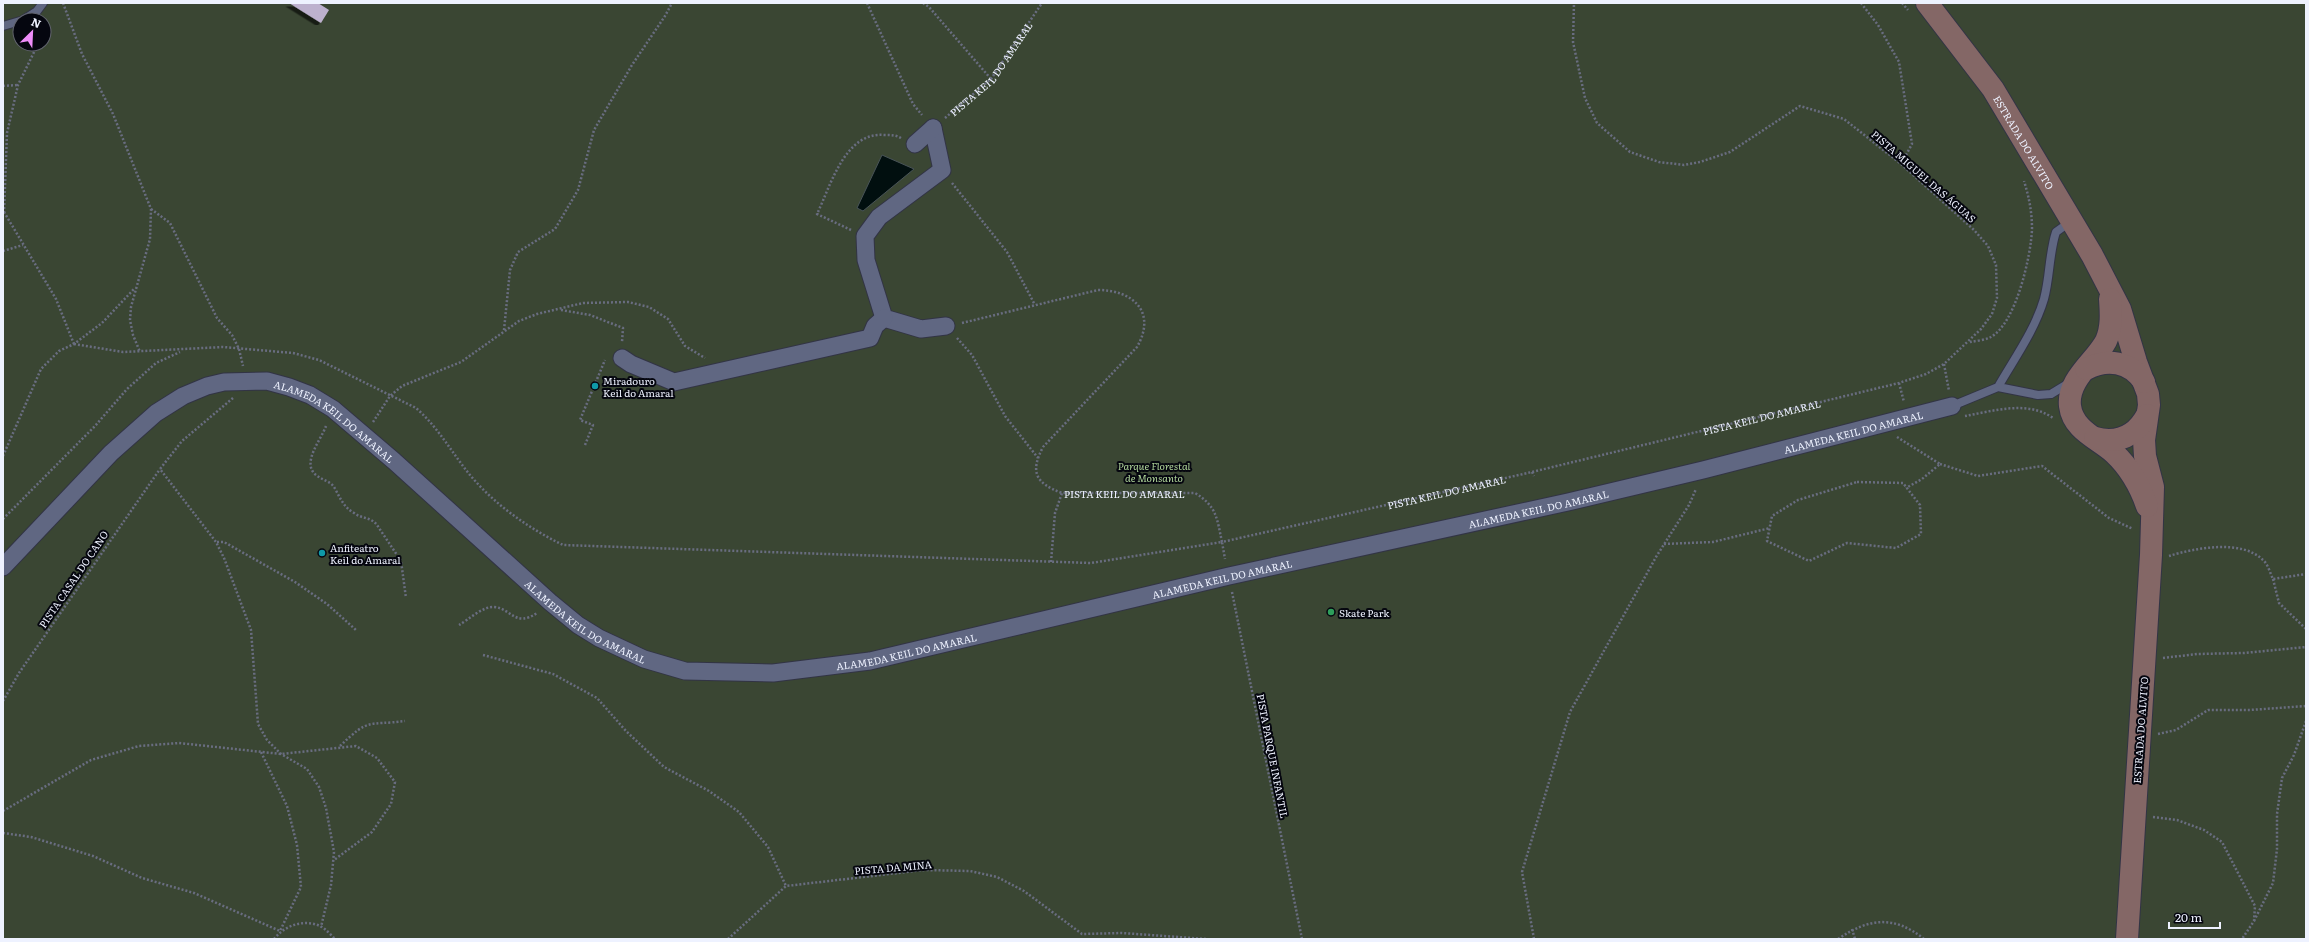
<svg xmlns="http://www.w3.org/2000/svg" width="2309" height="942" viewBox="0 0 2309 942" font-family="Literata,serif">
<defs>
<filter id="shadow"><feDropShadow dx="-3.5" dy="3.5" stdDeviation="0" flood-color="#0009"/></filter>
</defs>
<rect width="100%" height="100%" fill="#151a30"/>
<path fill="#3a4633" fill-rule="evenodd" d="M3,3H2306V939H3ZM20,20H44V44H20Z"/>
<path fill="#010f0f" stroke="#485357" d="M882,155L914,169L863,211L857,208Z"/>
<path fill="#bdb1ce" filter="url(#shadow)" d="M289,3H318L329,10L321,23Z"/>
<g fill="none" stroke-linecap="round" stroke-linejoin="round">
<defs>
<path id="lane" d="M23,20L37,11L43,3
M3,26L20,21
M1998,387C2014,359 2035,330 2044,299C2050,277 2049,253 2056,232L2070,222
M1952,406L1998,387L2038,395L2051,394L2069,383"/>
<g id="street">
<path d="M933,128L942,170L879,217L865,236L866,260L884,318L921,329L946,326"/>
<path d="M915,144L933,128"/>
<path d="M622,358L631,364L674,382L870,338L875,326L884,318"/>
<path id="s3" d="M3,567L111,453L156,413L183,396L207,386L224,382L267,381L289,387L310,395L333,409L394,461L550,602L578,625L599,638L644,659L685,671L773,673L870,661L1229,576L1568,502L1703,470L1952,406"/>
</g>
<g id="secondary">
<path id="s4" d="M1927,3L1993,89L2092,255L2120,309L2136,362L2148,394L2149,405L2144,440L2145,456L2153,487L2151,555L2127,939"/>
<path d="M2110,299C2111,313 2112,328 2106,341C2095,362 2067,379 2070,406C2073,430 2097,438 2114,453C2130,468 2140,486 2147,506"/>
<path d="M2086,369C2107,358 2130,361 2144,382"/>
<path d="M2095,438C2118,444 2136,436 2147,415"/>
</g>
</defs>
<use href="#lane" stroke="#323445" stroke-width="10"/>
<use href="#street" stroke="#323445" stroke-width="19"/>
<use href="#secondary" stroke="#323445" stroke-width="24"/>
<g stroke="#696d80" stroke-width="2.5" stroke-dasharray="2 2" stroke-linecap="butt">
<path d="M63,3L82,54L113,114L151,209L150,239L131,307L130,320L133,335L140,352"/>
<path d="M867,3L913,104L922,115"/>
<path d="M923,3L929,7L991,79"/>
<path d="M1861,3L1878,25L1899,62L1912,144L1901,164"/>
<path d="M1902,3L1908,10"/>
<path d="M3,86L18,85"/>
<path id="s1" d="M945,118L991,79L1042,3"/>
<path d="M952,183L1007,252L1035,305"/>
<path d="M151,209L170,223L217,318L232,335L239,349L243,366"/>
<path d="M4,212L56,299L74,344"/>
<path d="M4,213L7,133L18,85L38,44"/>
<path d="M851,230L817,214C831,185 845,131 885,135C891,135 896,135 901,138"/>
<path d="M3,251L23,245"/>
<path d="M561,310L590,315L623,328L622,342"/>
<path id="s2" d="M962,323L1098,290C1133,290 1157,312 1137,347L1043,447C1030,472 1035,483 1062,493H1195C1217,506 1217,519 1222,542L1532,472L1899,383L1926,374L1944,364L1981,329L1992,314L1997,298L1996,265L1988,246L1974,230L1901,164L1844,119L1800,106L1730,152L1700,162L1684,165L1659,162L1630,152L1597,123L1585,98L1573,42L1574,3"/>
<path d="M504,330L510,270L518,252L555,229L578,190L594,130L632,65L665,16L672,3"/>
<path d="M957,338L972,355L1005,416L1038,458"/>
<path d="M1970,342C1976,341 1985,340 1991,337C2016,323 2031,256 2032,229C2032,212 2029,197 2024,181"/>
<path d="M74,344L123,352L223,347L293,353L319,360L416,408C438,427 452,453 470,475C494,504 528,528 563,545L1091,563L1222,542L1225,559"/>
<path d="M1944,364L1949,391"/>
<path d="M1899,383L1904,402"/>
<path d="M233,398L182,441L160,469L216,542L224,558L251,630L258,724L267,740L281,754L307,769L319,787L326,808L334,852L331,885L321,927"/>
<path d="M1965,416C1993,411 2028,400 2053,418"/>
<path d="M373,422L390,396L402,386L461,362L519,321L537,314L583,303L628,302L649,307L668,319L685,346L705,358"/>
<path d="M326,426C321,440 301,463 316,475C322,480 330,481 334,487C340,497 343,507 354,513C362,519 371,517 377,525L401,561L406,598"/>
<path d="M1897,437L1940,464L1922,479L1906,488"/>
<path d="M585,445L593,425L580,420L605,360"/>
<path d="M3,456L41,369L59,351L74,344L102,323L134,289"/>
<path d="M1940,464L1978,476L2042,466L2109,518L2133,529"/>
<path d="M1532,472L1534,476"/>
<path d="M1857,482L1903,483L1920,505L1921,534L1896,548L1847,543L1809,561L1767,541L1772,516L1798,500Z"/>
<path d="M3,519L95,426L127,389L156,363L180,352"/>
<path d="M217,542H224L295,582L327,604L356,630"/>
<path d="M1664,544L1713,542L1770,528"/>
<path d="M2169,556C2195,548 2242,539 2263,560C2268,564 2270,573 2273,579L2306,574"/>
<path d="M1051,562L1055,513L1062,493"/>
<path d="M2273,579L2279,603L2306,629"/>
<path d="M1232,592L1302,939"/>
<path d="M459,625C468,620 483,606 494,607C511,608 515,628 537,613"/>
<path d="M483,655L553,674L597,698L626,731L664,767L709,791L739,812L768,847L786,886"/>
<path d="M2163,658L2197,654L2244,653L2306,647"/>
<path d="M3,701L19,673L160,469"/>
<path d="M2158,734L2176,730L2208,710H2250L2306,706"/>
<path d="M340,746C370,717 367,726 405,721"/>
<path d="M3,811L91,760L139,746L179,743L281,754L356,746L377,758L395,782L391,804L372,832L334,860"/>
<path d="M2153,817L2177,820L2204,830L2222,842L2255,906L2254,921L2242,939"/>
<path d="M3,833L31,837L93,856L142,878L194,893L280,931L301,887L297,845L287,806L261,752"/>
<path d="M2254,921L2273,883L2277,849V814L2282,778L2294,755L2306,721"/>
<path d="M1852,929L1855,939"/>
<path d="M274,939C285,925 304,919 320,926C326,929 331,935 335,939"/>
<path d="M728,939L786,886L924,870L970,871L997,877L1024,891L1082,934L1122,933L1206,939"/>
<path d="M1534,939L1522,872L1570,712L1656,557L1689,505L1696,489"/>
<path d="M1838,939C1869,918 1894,915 1924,939"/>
</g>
<use href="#lane" stroke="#606782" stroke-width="8"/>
<use href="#street" stroke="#606782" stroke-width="17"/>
<use href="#secondary" stroke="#846766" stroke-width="22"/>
</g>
<g fill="#0f9aa8" stroke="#05060f" stroke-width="1.5">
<circle cx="595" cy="386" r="4"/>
<circle cx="322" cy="553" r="4"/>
</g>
<circle fill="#2e9e5b" stroke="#05060f" stroke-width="1.5" cx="1331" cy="612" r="4"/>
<g text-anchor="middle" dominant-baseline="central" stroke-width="4" stroke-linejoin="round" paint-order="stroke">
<g font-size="10" fill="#eef2ff" stroke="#05060f">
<text stroke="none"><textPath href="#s1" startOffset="68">PISTA KEIL DO AMARAL</textPath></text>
<text stroke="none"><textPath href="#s4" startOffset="170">ESTRADA DO ALVITO</textPath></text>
<text transform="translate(1924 176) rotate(41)">PISTA MIGUEL DAS ÁGUAS</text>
<text stroke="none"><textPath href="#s2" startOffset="1172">PISTA KEIL DO AMARAL</textPath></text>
<text stroke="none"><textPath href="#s3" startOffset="415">ALAMEDA KEIL DO AMARAL</textPath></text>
<text stroke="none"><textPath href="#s3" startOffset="2047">ALAMEDA KEIL DO AMARAL</textPath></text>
<text stroke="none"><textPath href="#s2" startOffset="489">PISTA KEIL DO AMARAL</textPath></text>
<text stroke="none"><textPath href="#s2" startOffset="848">PISTA KEIL DO AMARAL</textPath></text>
<text stroke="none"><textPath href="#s3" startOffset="1723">ALAMEDA KEIL DO AMARAL</textPath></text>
<text transform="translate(73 579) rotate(-56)">PISTA CASAL DO CANO</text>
<text stroke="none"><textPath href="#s3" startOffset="1399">ALAMEDA KEIL DO AMARAL</textPath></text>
<text stroke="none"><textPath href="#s3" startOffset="739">ALAMEDA KEIL DO AMARAL</textPath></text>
<text stroke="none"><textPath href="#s3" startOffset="1075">ALAMEDA KEIL DO AMARAL</textPath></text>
<text transform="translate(2140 730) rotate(-86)">ESTRADA DO ALVITO</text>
<text transform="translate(1273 756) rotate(79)">PISTA PARQUE INFANTIL</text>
<text transform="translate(893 867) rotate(-5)">PISTA DA MINA</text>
</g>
<g font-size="10" fill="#eef2ff" stroke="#05060f" text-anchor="start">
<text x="603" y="380">Miradouro<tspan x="603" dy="12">Keil do Amaral</tspan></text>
<text x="330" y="547">Anfiteatro<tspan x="330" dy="12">Keil do Amaral</tspan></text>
<text x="1339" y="612">Skate Park</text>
</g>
<g font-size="10" font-style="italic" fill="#b1d69b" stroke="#05060f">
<text x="1154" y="465">Parque Florestal<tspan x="1154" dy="12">de Monsanto</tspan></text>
</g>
</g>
<rect width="2309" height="942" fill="none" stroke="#eef2ff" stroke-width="8"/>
<g transform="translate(32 32) rotate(24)"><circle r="19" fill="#05060f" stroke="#62646f"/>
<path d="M0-3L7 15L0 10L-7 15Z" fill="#ee8cf9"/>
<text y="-6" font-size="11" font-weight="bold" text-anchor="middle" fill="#eef2ff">N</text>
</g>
<path d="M2169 922v6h51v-6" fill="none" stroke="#eef2ff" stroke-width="2"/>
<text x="2175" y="922" font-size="12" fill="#eef2ff" stroke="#05060f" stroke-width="3" paint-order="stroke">20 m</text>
</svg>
